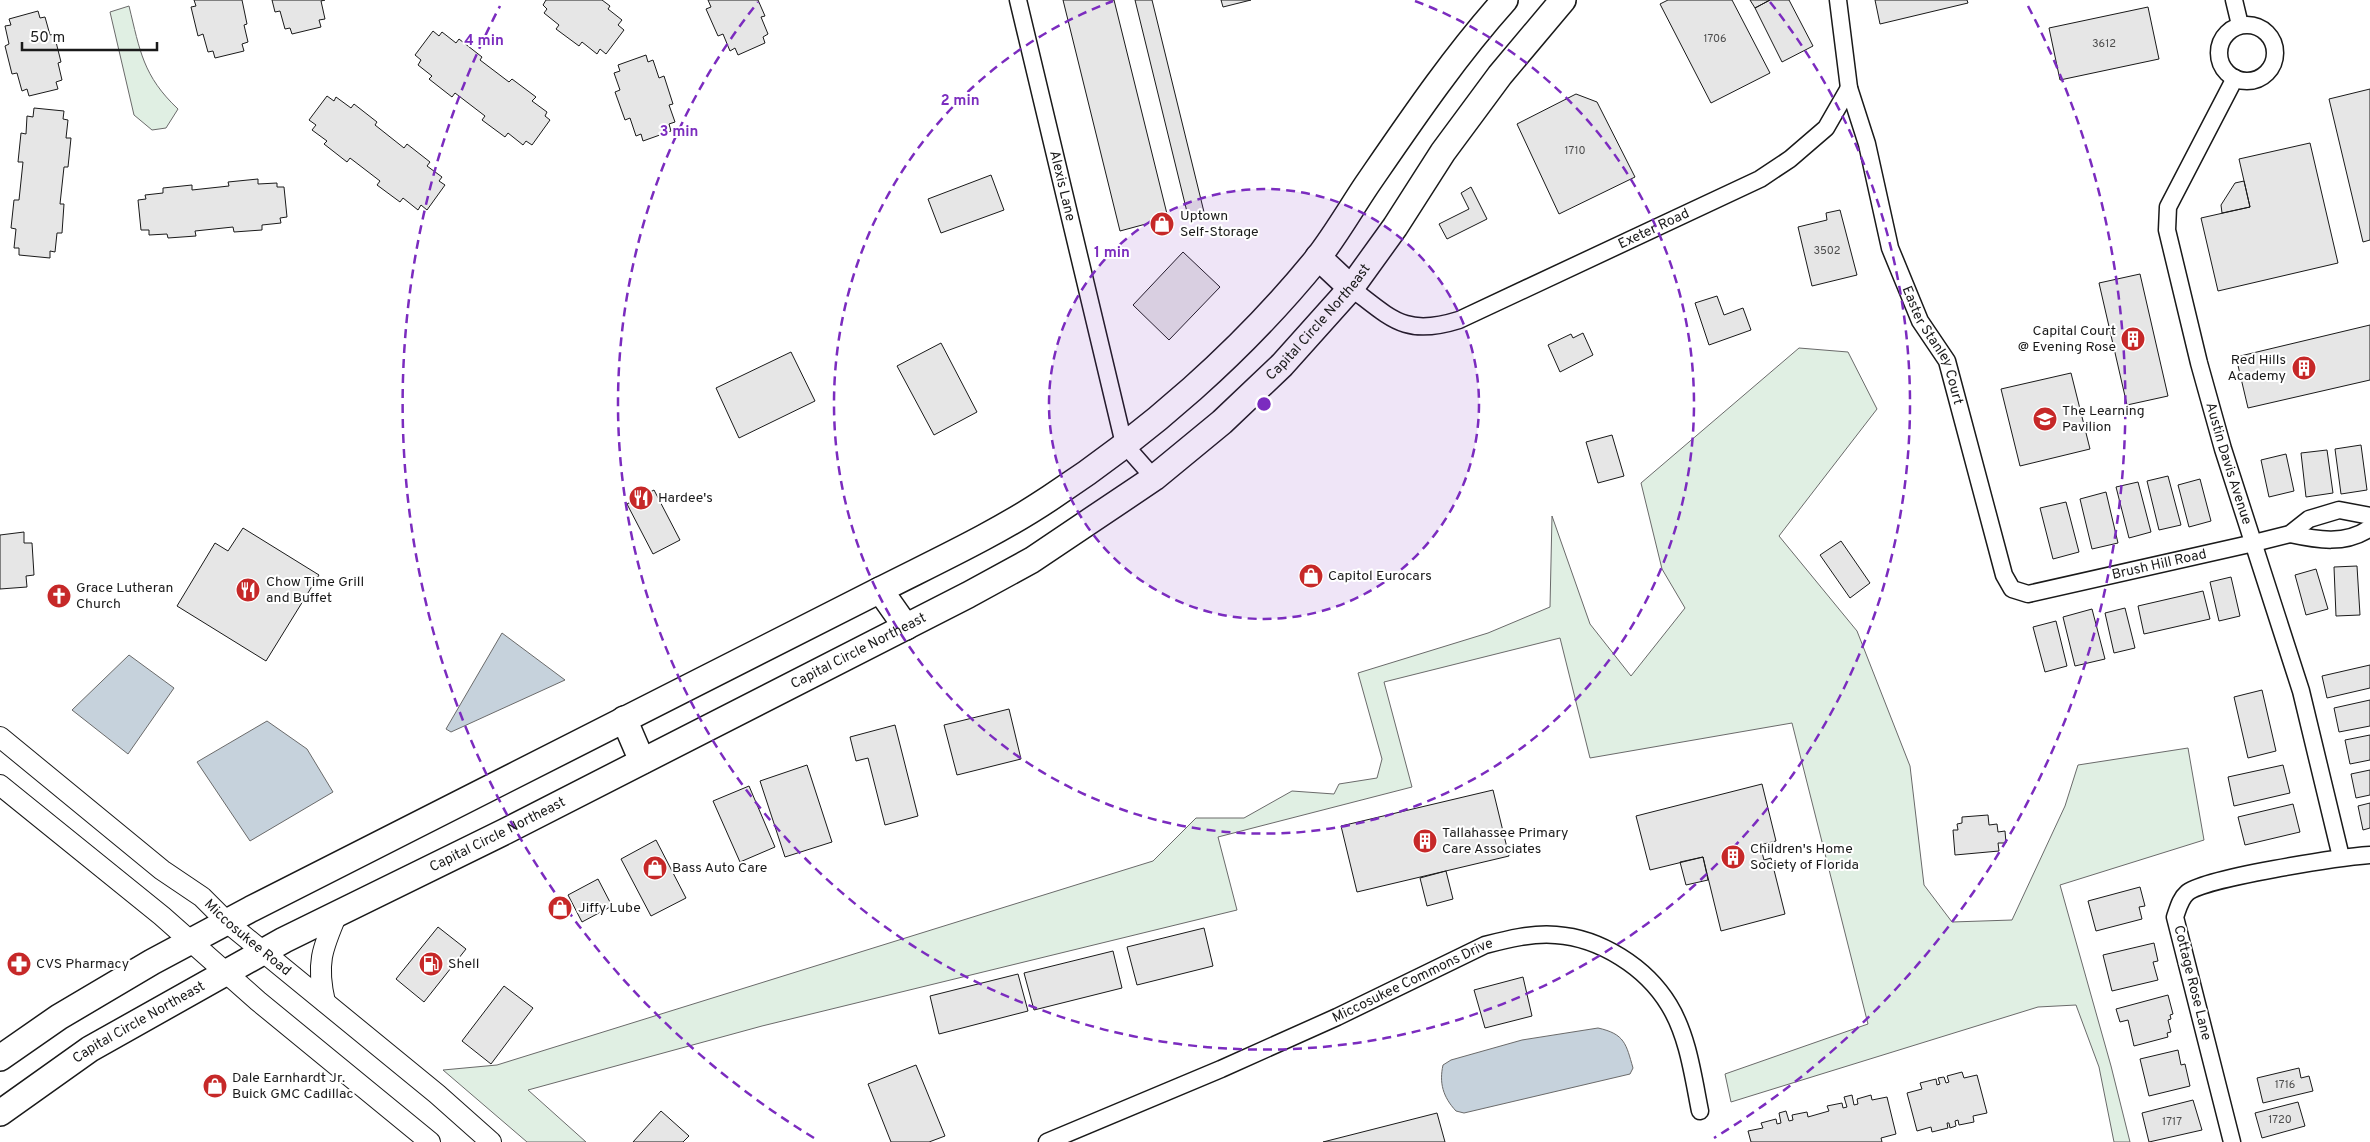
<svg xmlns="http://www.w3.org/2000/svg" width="2370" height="1142" viewBox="0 0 2370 1142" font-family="Overpass,sans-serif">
<rect width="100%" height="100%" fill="#fff"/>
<path fill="#e0efe3" stroke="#6a6a6a" d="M129,6C140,51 143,76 178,109L166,128L152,130L134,115L110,12Z
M1799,348L1848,352L1877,409L1779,536L1857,631L1910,766L1924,885L1952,922L2012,920L2065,806L2078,765L2188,748L2204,840L2060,885L2111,1066L2130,1142H2114L2099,1067L2076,1005L2038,1007L1731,1102L1725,1074L1868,1024L1792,723L1590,758L1560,638L1384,682L1412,787L1218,837L1237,910L762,1026L528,1090L586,1142H527L443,1070L497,1065L1153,861L1196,818H1244L1292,791L1334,794L1339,784L1377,778L1382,759L1358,673L1488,633L1550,607L1552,516L1590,624L1631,676L1685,608L1662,569L1641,483Z"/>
<path fill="#c6d2dc" stroke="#6a6a6a" d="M502,633L565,680L451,732L446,729Z
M129,655L174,688L128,754L72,710Z
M267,721L307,749L333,792L250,841L197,762Z
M1598,1028C1625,1034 1626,1044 1633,1068L1630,1074L1464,1113L1456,1111C1443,1097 1439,1083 1443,1065L1451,1060L1522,1040Z"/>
<path fill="#e6e6e6" stroke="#1a1a1a" d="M194,0H242L247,24L244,25L248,42L242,44L244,51L215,58L213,51L208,52L203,34L198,36L191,7L196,6Z
M272,0H325L321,1L325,19L319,20L321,27L292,34L290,28L285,29L280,11L275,12Z
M546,0H602L610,6L608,9L622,20L618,25L624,30L606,54L600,49L597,54L582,42L579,46L556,29L559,25L544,13L547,9L543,5Z
M708,0H758L765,16L761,17L768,34L763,37L765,43L738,55L735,48L730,51L723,34L718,36L706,9L711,7Z
M1063,0H1114L1168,218L1120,231Z
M1135,0H1152L1204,212L1188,216Z
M1221,0H1251L1223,7Z
M1668,0H1732L1770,73L1711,103L1660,4Z
M1750,0H1770L1755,8Z
M1770,0H1789L1813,46L1782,62L1755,8Z
M1875,0H1967L1968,3L1880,24Z
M2148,7L2159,59L2060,80L2049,28Z
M38,11L40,18L45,17L50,35L54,34L61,62L58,63L62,80L56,82L58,89L29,96L27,89L22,91L17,73L12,74L5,46L9,44L5,26L11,25L9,19Z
M433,31L439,36L442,32L456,43L459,39L482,57L480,60L509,82L512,79L536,97L532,101L547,112L545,116L550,120L532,145L526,141L523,145L508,133L505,137L482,120L485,116L455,93L452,97L429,79L432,76L418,65L421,60L415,55Z
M646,55L648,62L653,60L659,78L664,76L673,104L669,105L675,122L669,124L671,131L643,141L641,134L636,136L630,118L625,120L615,92L620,90L614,73L620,71L618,65Z
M2370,89V240L2363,242L2329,99Z
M1576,94L1597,102L1635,177L1559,214L1517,124Z
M327,96L334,101L336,97L351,108L354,104L377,122L375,125L404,148L407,144L430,162L427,166L442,177L439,181L445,185L427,210L421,205L418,210L403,198L400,202L377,185L380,181L350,158L347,162L324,144L327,141L312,130L316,125L309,120Z
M34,108L64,111L63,119L68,120L66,138H71L68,167H64L60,204H64L62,233H57L55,252L50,251V258L19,255V248H14L16,229L11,228L14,200H19L23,162H18L21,133L26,134L27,116L33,117Z
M2310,143L2338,263L2218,291L2201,218L2250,207L2239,159Z
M991,175L1004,210L941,233L928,199Z
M258,179V184L277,183V187H284L287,217L280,218L281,223L262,225V230L234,232L233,227L195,231L196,236L168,238L167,234L149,235V230H141L138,200L146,199L145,195L163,193V188L192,185V190L229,186L228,182Z
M2244,181L2250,207L2222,213L2221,205L2235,183Z
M1471,187L1487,219L1447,239L1439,224L1469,209L1461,193Z
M1840,210L1857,275L1812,286L1798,227L1827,220L1826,213Z
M1183,252L1220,287L1169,340L1133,305Z
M2140,274L2168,396L2127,405L2099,283Z
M1717,296L1724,315L1743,308L1751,330L1709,345L1695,303Z
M2370,325V380L2248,408L2236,357Z
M1583,333L1593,355L1560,372L1548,345L1571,334L1573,338Z
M941,343L977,412L934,435L897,366Z
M791,352L815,401L739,438L716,388Z
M2071,373L2090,449L2020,466L2001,389Z
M1612,435L1624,476L1598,483L1586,442Z
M2361,445L2367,490L2341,494L2335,449Z
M2327,450L2333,493L2306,497L2301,453Z
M2286,454L2294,491L2269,497L2261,460Z
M2168,476L2181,525L2159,530L2147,481Z
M2200,479L2211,521L2189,527L2178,485Z
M2138,482L2151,532L2129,538L2116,487Z
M654,490L680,540L653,554L627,504Z
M2106,492L2118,543L2092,549L2080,499Z
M2066,502L2079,552L2053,559L2040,508Z
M243,528L319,575L266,661L177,606L215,543L228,551Z
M24,532V543H32L34,575L26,576L27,587L0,589V535Z
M1841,541L1870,583L1850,598L1820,555Z
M2357,566L2360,615L2336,616L2334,567Z
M2316,569L2328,609L2306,615L2295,575Z
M2231,577L2240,616L2219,621L2210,582Z
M2203,591L2210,619L2144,634L2138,606Z
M2125,608L2135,648L2114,653L2105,613Z
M2092,609L2105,659L2075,666L2063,617Z
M2056,621L2067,666L2045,672L2033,627Z
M2370,665V688L2327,698L2322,676Z
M2262,690L2276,751L2248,758L2234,697Z
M2370,700V726L2339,732L2334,708Z
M1009,709L1021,759L957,775L944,725Z
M895,725L918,816L885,825L868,758L856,761L850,737Z
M2370,735V760L2350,764L2345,740Z
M807,765L832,842L785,857L760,781Z
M2283,765L2290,793L2234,806L2228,777Z
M2370,770V795L2356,798L2351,774Z
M1762,784L1776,841L1760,845L1764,860L1771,858L1785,914L1721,931L1703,857L1650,870L1636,816Z
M749,786L775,847L740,862L713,801Z
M1493,790L1509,856L1357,892L1341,826Z
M2370,803V828L2363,830L2358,806Z
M2293,804L2300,832L2245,845L2238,817Z
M1988,815L1989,825L1997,824L1998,832L2005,831L2006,843H1998L1999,851L1955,855L1953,830H1958L1957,824L1962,823V817Z
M656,840L686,898L651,916L621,859Z
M1703,857L1708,880L1686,885L1680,862Z
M1446,871L1453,899L1427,906L1420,878Z
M598,879L612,906L582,922L568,895Z
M2140,887L2145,906L2139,907L2142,919L2096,931L2088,901Z
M438,927L466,949L424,1002L396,979Z
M1204,928L1213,966L1137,985L1127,947Z
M2154,943L2158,961L2153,962L2158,980L2112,991L2103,955Z
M1113,951L1122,988L1034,1010L1024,973Z
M1018,974L1028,1011L939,1034L930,996Z
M1523,977L1532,1016L1485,1028L1474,990Z
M504,986L533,1008L491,1064L462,1041Z
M2168,995L2173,1014L2170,1015L2171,1019L2168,1020L2171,1032L2167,1033L2168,1037L2134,1046L2128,1020L2120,1022L2116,1009Z
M2178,1050L2181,1065L2185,1064L2190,1086L2149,1096L2140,1059Z
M916,1065L945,1136L929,1142H891L868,1084Z
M2299,1068L2301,1078L2309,1076L2313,1091L2263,1103L2257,1078Z
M1962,1072L1964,1078L1977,1075L1987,1113L1973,1116L1974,1122L1959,1125L1958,1120L1955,1121L1956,1126L1950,1128L1949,1123H1947L1948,1128L1932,1132L1931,1127L1917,1131L1907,1093L1922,1089L1920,1083L1936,1079L1937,1085L1940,1084L1938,1078L1944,1077L1946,1083L1949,1082L1947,1076Z
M1852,1095L1854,1105L1858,1104L1857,1099L1871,1095L1872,1100L1887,1097L1896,1134L1881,1138L1882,1142H1751L1748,1131L1763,1128L1761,1123L1776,1119L1777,1124L1781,1123L1779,1113L1786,1111L1789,1121L1793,1120L1792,1115L1807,1112L1808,1117L1829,1111L1827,1106L1842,1103L1843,1108L1847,1107L1844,1097Z
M2193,1100L2202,1130L2149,1142L2142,1113Z
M2298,1102L2305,1126L2262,1138L2255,1113Z
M661,1111L689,1136L683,1142H633Z
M1437,1113L1445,1142H1323Z"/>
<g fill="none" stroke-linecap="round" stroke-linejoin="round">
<defs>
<g id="minor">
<path id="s1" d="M1018,0L1124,444L1154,478"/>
<path id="s2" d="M1838,0L1849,88L1867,144L1890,248L1920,321L1947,361L2004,575L2012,589L2028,594L2254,543L2290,534L2309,519L2339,510L2370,516"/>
<path d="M2234,0L2240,25"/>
<circle cx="2247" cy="53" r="28"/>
<path id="s3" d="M2235,78L2168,207L2167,230L2199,363L2223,449L2301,691L2341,857"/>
<path id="s4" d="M1351,288C1392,319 1405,337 1459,320L1760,179L1790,159L1826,128L1849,88"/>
<path d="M2290,534C2317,540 2346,545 2370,528"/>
<path id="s5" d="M1047,1142L1221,1069L1337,1017L1485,945C1508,939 1532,933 1556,935C1600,938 1646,967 1669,1005C1688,1036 1693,1076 1700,1111"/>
<path d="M2232,1142L2175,917C2178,909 2180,899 2187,893C2203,878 2342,857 2370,855"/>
</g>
<g id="tertiary">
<path id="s6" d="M0,737L162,870L202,897L228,923L437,1094L491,1142"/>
<path d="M0,785L162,916L258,1001L430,1142"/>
<path d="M325,1002C316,964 322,949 337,914"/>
</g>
<g id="primary">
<path d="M1318,257L1351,288"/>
<path d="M880,590L906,627"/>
<path d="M624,719L642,761"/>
<path d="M0,1058L59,1017L152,962L251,909L880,590C937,561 996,534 1050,498C1148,434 1243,350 1317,259C1335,236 1350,210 1366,186C1410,122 1453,58 1505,0"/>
<path id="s7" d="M0,1113L90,1049L284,940L506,831L968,595L1032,560L1154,478L1222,422L1282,365L1351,288L1395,227L1443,152L1500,75L1563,0"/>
</g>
</defs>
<use href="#minor" stroke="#1a1a1a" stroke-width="19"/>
<use href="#tertiary" stroke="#1a1a1a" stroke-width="22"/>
<use href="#primary" stroke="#1a1a1a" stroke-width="28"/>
<use href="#minor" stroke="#fff" stroke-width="16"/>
<use href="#tertiary" stroke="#fff" stroke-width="20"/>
<use href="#primary" stroke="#fff" stroke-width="25"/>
</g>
<circle cx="1264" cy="404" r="215" fill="#7b2cbf" fill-opacity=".12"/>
<g fill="none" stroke="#7b2cbf" stroke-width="2.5" stroke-dasharray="9 6">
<circle cx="1264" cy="404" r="215"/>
<path d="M1415 1A430 430 0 1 1 1113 1"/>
<path d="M1770 2A646 646 0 1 1 758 2"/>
<path d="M814 1138A861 861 0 0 1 500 6M2028 6A861 861 0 0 1 1714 1138"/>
</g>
<defs>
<symbol id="shop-disc" viewBox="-11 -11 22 22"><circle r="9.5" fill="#c62828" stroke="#fff"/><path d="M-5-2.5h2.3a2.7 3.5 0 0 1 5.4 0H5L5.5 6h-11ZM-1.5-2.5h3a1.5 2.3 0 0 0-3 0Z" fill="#fff"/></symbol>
<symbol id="building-disc" viewBox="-11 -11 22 22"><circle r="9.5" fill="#c62828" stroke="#fff"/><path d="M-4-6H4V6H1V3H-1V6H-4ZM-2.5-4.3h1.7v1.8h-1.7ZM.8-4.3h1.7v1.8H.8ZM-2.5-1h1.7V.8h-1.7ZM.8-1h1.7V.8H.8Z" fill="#fff"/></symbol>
<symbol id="school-disc" viewBox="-11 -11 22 22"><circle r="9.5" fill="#c62828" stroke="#fff"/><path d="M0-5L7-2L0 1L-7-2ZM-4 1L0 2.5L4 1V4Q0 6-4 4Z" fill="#fff"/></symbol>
<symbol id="restaurant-disc" viewBox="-11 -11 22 22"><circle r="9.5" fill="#c62828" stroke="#fff"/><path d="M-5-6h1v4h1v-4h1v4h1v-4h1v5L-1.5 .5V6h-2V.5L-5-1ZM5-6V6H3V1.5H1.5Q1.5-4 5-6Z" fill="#fff"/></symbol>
<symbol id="church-disc" viewBox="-11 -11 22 22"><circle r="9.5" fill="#c62828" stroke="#fff"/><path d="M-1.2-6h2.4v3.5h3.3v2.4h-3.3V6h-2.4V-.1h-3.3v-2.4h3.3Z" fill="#fff"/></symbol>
<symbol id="pharmacy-disc" viewBox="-11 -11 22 22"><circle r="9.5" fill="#c62828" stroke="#fff"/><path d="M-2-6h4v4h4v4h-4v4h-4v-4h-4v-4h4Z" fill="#fff"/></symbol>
<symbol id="fuel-disc" viewBox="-11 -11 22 22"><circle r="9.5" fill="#c62828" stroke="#fff"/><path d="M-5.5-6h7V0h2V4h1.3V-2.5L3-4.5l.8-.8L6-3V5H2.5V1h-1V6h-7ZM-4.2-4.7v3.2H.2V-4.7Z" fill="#fff"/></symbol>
</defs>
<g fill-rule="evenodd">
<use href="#shop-disc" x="1148" y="210" width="28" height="28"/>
<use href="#building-disc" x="2119" y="325" width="28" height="28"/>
<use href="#building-disc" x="2290" y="354" width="28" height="28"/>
<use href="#school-disc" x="2031" y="405" width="28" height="28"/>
<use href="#restaurant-disc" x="627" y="484" width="28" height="28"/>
<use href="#shop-disc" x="1297" y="562" width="28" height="28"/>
<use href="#restaurant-disc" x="234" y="576" width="28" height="28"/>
<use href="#church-disc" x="45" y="582" width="28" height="28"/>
<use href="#building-disc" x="1411" y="827" width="28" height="28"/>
<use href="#building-disc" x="1719" y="843" width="28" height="28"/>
<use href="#shop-disc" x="641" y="854" width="28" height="28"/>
<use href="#shop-disc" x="546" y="894" width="28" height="28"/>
<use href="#pharmacy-disc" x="5" y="950" width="28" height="28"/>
<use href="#fuel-disc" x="417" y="950" width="28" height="28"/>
<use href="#shop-disc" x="201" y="1072" width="28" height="28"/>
</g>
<g text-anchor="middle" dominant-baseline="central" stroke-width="4" stroke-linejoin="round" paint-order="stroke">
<g font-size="11" fill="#4d4d4d">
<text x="1715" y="39">1706</text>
<text x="2104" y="44">3612</text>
<text x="1575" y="151">1710</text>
<text x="1827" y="251">3502</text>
<text x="2285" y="1085">1716</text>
<text x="2280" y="1120">1720</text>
<text x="2172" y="1122">1717</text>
</g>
<g font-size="14" fill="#1a1a1a" stroke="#fff">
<text stroke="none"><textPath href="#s1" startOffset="191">Alexis Lane</textPath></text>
<text stroke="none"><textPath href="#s4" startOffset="335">Exeter Road</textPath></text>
<text stroke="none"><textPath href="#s7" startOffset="1546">Capital Circle Northeast</textPath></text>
<text stroke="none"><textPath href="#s2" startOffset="361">Easter Stanley Court</textPath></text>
<text stroke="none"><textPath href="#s3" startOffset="410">Austin Davis Avenue</textPath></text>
<text stroke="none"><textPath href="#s2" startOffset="770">Brush Hill Road</textPath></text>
<text stroke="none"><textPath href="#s7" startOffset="976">Capital Circle Northeast</textPath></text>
<text stroke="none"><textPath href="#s7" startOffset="571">Capital Circle Northeast</textPath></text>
<text stroke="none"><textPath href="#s6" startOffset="319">Miccosukee Road</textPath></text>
<text stroke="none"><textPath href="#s5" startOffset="400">Miccosukee Commons Drive</textPath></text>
<text transform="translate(2192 983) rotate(76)">Cottage Rose Lane</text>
<text stroke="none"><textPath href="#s7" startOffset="166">Capital Circle Northeast</textPath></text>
</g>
<g font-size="14" fill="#1a1a1a" stroke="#fff" text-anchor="start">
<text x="1180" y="216">Uptown<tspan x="1180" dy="16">Self-Storage</tspan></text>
<text x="2116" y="331" text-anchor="end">Capital Court<tspan x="2116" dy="16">@ Evening Rose</tspan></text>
<text x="2286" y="360" text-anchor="end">Red Hills<tspan x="2286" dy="16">Academy</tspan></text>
<text x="2062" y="411">The Learning<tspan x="2062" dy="16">Pavilion</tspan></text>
<text x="658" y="498">Hardee's</text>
<text x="1328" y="576">Capitol Eurocars</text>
<text x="266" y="582">Chow Time Grill<tspan x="266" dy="16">and Buffet</tspan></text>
<text x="76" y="588">Grace Lutheran<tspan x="76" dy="16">Church</tspan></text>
<text x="1442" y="833">Tallahassee Primary<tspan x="1442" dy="16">Care Associates</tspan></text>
<text x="1750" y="849">Children's Home<tspan x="1750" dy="16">Society of Florida</tspan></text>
<text x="672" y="868">Bass Auto Care</text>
<text x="578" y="908">Jiffy Lube</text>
<text x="36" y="964">CVS Pharmacy</text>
<text x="448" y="964">Shell</text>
<text x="232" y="1078">Dale Earnhardt Jr.<tspan x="232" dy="16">Buick GMC Cadillac</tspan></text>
</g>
</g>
<circle cx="1264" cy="404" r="8" fill="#7b2cbf" stroke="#fff" stroke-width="2.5"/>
<g font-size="15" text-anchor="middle" font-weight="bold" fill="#7b2cbf" stroke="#fff" stroke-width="4" stroke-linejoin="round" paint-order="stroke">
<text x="484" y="45">4 min</text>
<text x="960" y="105">2 min</text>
<text x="679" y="136">3 min</text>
<text x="1112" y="257">1 min</text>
</g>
<path d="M22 42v8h135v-8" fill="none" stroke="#1a1a1a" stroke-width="2.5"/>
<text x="30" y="42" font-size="15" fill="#1a1a1a" stroke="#ffffff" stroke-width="4" paint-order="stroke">50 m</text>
</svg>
